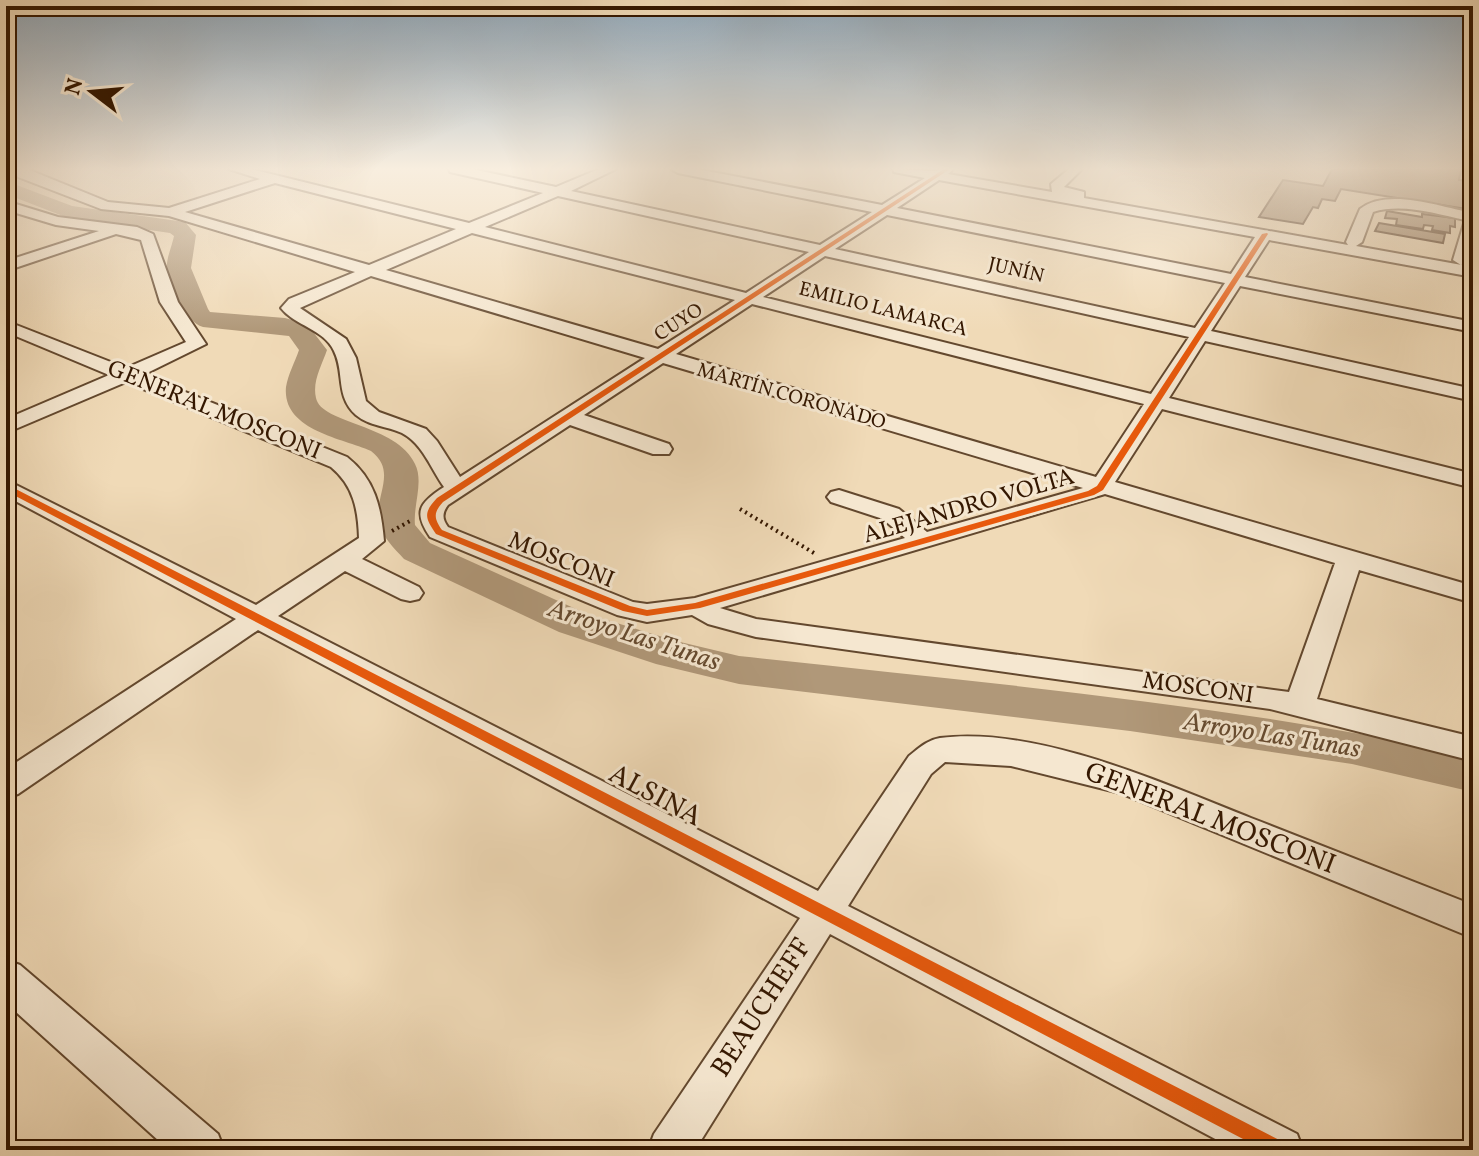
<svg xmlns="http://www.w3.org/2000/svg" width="1479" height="1156" viewBox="0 0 1479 1156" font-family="Vollkorn,serif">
<rect width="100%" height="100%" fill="#f0dab7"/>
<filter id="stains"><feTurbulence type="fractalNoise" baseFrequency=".0025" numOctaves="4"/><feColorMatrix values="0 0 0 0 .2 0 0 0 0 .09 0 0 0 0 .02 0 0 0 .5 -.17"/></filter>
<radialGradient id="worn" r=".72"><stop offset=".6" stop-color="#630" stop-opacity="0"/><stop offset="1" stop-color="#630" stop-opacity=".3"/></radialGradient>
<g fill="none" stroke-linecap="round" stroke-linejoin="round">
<path fill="#b09879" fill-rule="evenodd" d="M6,181L72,206L185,222L196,235L191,268L208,309L210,312L285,318L307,324L327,350C322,365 312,381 316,398C321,424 397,424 415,464C424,482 413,505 415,525L430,543L587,614L676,641L739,656C984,683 1231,704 1473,756V792L1352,764L1130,731L739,684L656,664L559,632L404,559C394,548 382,537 379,522C374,495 398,472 371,451C341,438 282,430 286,387C288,374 295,362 299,350L289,336L203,327C185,322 169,287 167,268C166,259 172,246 174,236L170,233L68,218L6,194Z"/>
</g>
<path fill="#967c5f" stroke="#341700" stroke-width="2" d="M1332,169H1461L1459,180L1473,182V210L1341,189L1335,201L1322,199L1318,208L1313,207L1303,224L1259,217L1283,180L1323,186Z
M1387,211L1422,217V214L1455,218V227L1450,226V233L1432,230L1433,226L1424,225L1423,229L1396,225L1397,219L1385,218Z
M1379,223L1445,234L1443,243L1375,231Z"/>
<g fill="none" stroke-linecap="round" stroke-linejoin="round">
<defs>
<path id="minor" d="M27,169L108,202L169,208L260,179L229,169H251L469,223L543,193L450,172L449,169H472L556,187L599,169H616L571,191L820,245L872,212L678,173L671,169H697L882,205L925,178L894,172L893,169L934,171L953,169L948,174L1052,192L1051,184L1069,169H1082L1064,187L1084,192V198L1348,245L1346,242L1360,209C1388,187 1441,207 1473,213V245L1467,263L1461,265L1453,260L1465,220C1436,214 1403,203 1373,212L1362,242L1356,246L1473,267V277L1269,240L1245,277L1473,322V332L1240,286L1211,331L1473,389V401L1205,341L1169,398L1473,474V488L1162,409L1115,482L1473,586V603L1359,570L1317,699L1473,737V761L1270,709L756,637L708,624L692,615L647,622L617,615L430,537C413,512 419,503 444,487C431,469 423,444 402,433C387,426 369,426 356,415C335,396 345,373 334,351C324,329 295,326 281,308L289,299L355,272L169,216L101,209L18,177L14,170ZM939,180L1255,237L1231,274L897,208ZM275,183L456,229L369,265L185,212ZM558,196L809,252L746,293L485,227ZM887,215L1225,283L1195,328L835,249ZM472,233L735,300L658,349L386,270ZM825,256L1189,337L1151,394L763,297ZM371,276L645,358L460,477L437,441L426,429L379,412L366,401L356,358L346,339L300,308ZM752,304L1144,404L1096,477L676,354ZM663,363L1083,488L927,532L899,509L839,490L831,492L827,497L831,502L883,519L905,538L695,598L647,604L633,602L448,527C442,519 442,513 448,505L570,425L653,454H669L672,449L669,444L584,415ZM1105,494L1335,563L1289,692L756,619L720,608Z
M6,201L58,217L137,227L153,234L178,302L206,344L143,375L347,457C375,479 381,507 384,541L362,559L419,587L423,593L419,599L410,601L401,599L345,571L278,616L818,891L909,756C918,749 927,740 940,738C1037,726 1162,783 1251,818C1325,847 1399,876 1473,905V938L1120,793L1011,766L945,762L931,774L848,906L1297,1134L1303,1150H1236L830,934L695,1150H648L654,1134L800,918L258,630L18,794L6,798V769L236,619L6,496V480L256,605L359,538C358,510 354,486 331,467L126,382L6,433V419L109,375L6,332V321L126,368L186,342L160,302L141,240L116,234L6,271V261L99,231L56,225L6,210Z
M6,960L20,965L218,1134L224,1150H169L6,1003Z"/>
</defs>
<use href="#minor" stroke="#63482e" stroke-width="4"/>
<path stroke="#341700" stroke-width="4" stroke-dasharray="2 4" stroke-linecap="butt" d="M740,509L814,553
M392,531L412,520"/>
<use href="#minor" fill="#f5e7d0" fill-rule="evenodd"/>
<defs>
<path id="cycleway" d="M944,169H950L443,502C433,513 434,518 442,530L630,606L647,610L695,603L1088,491L1097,486L1262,234L1267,233L1268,234L1103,490L1094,495L700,608L647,616L623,611L436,534C425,518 423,513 437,498Z
M6,484L1287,1144L1289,1150H1264L6,491Z"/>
</defs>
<use href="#cycleway" stroke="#f5e7d0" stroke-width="5"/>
<use href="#cycleway" fill="#e8590c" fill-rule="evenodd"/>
</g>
<linearGradient id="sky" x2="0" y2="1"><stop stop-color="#91a9bc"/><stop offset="0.51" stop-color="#f8eedf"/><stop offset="1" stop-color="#f8eedf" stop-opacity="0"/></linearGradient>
<rect width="1479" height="331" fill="url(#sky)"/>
<g text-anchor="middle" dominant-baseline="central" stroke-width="6" stroke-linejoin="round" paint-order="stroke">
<g font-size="20" fill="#341700" stroke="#f5e7d0">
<text transform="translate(1016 271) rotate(13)">JUNÍN</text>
<text transform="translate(883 310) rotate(14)">EMILIO LAMARCA</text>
<text transform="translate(679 323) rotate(-33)">CUYO</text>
<text transform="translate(791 397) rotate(16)">MARTÍN CORONADO</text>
</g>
<g font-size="24" fill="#341700" stroke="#f5e7d0">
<text transform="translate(214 411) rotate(22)">GENERAL MOSCONI</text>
<text transform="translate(969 507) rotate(-16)">ALEJANDRO VOLTA</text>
<text transform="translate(561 561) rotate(22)">MOSCONI</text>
<text transform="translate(1198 689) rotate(8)">MOSCONI</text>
</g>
<g font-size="26" font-style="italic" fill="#664b30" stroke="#f5e7d0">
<text transform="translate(634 636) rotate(18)">Arroyo Las Tunas</text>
<text transform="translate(1272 736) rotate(9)">Arroyo Las Tunas</text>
</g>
<g font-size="28" fill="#341700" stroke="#f5e7d0">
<text transform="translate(655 796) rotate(28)">ALSINA</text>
<text transform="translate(1210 819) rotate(21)">GENERAL MOSCONI</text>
<text transform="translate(762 1008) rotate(-57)">BEAUCHEFF</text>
</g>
</g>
<rect width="1479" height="1156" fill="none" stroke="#f0dab7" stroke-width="32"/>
<rect x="8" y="8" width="1463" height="1140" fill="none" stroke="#341700" stroke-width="4"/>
<rect x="16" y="16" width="1447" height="1124" fill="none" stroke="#341700" stroke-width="2"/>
<g transform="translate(92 92) rotate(286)" stroke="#f5e7d0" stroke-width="6" paint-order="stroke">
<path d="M0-6L14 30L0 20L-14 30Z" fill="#341700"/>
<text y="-12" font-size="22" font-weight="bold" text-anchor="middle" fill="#341700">N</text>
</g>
<rect width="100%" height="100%" filter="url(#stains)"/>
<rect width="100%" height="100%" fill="url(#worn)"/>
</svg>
